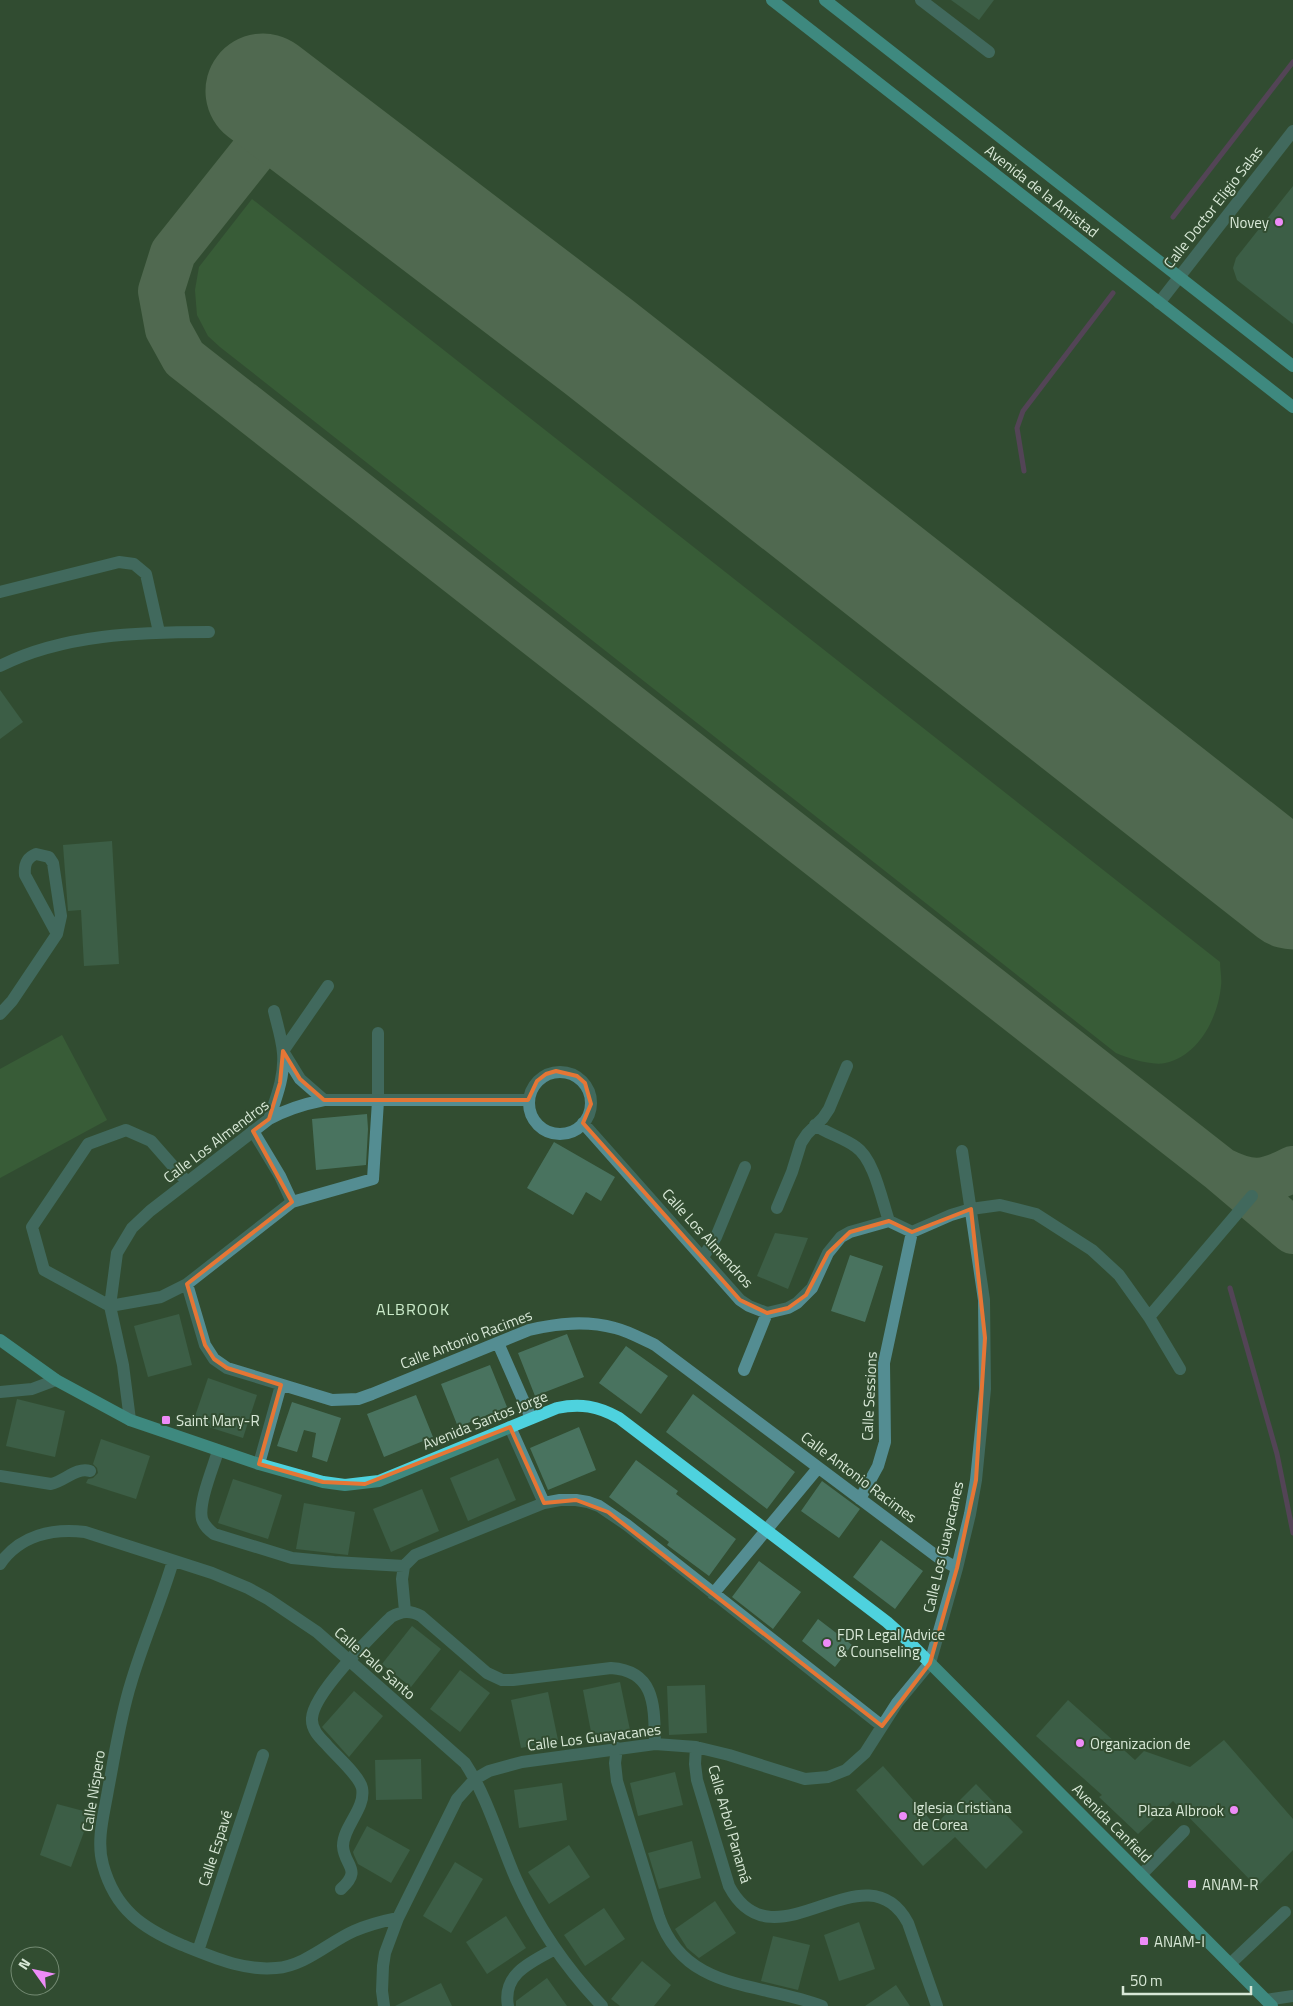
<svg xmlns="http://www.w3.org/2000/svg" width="1293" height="2006" viewBox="0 0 1293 2006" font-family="'Titillium Web',sans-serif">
<rect width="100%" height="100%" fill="#324d31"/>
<path fill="#40703f" d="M252,199L1220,962C1220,970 1222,978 1221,986C1218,1017 1199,1056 1165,1063C1152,1066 1128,1058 1116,1053L220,347L208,336L197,315L195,290L199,267Z
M62,1035L107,1120L0,1178V1069Z"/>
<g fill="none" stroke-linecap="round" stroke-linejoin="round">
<path stroke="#7c3a83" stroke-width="5" d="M1173,217L1293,62
M1024,471L1017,428L1023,411L1113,293
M1230,1288L1277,1454L1293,1533"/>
<path stroke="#768c75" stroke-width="46" d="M287,110L173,253L161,291L168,329L184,358L1221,1170L1293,1231
M1221,1170C1251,1185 1264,1184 1293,1169"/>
<path stroke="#768c75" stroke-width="115" d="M263,91L599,347L1293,892"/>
</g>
<path fill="#49735f" d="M951,0H994L979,20Z
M1293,186V324L1237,280L1233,268L1236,258Z
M0,690L23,722L0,739Z
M112,841L119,964L84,966L81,910L68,911L63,845Z
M367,1114L368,1129L366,1165L316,1170L312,1119Z
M554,1142L615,1177L601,1201L586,1192L573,1215L527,1188Z
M775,1233L808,1238L788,1289L757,1276Z
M850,1255L883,1266L865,1322L831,1311Z
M179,1314L192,1365L148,1377L134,1326Z
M567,1334L584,1377L535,1396L518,1353Z
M626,1346L668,1376L641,1414L599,1383Z
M490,1365L507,1407L458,1427L441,1384Z
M208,1378L257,1395L243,1438L193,1422Z
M693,1394L795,1472L767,1509L666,1432Z
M416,1395L433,1437L384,1457L367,1414Z
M17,1399L65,1411L55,1457L6,1446Z
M292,1402L341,1418L327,1462L312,1457L316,1433L304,1430L297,1452L277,1446Z
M579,1427L596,1470L548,1490L530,1448Z
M101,1439L150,1456L136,1499L86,1483L88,1479L93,1478L98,1473L97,1468L93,1464Z
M498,1458L516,1500L468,1521L450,1478Z
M636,1460L678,1491L676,1494L736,1539L709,1576L667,1545L669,1542L609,1497Z
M233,1479L282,1495L268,1539L218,1523Z
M822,1481L860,1509L839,1538L801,1511Z
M422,1489L439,1531L391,1552L373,1509Z
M304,1503L355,1512L348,1555L296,1549Z
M881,1540L923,1571L895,1609L853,1577Z
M759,1561L801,1592L773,1629L732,1597Z
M818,1619L852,1645L835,1667L802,1641Z
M412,1626L441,1649L411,1687L382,1664Z
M460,1670L490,1693L460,1732L430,1709Z
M620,1682L630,1730L592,1737L583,1690Z
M705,1685L707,1733L669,1735L667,1686Z
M354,1691L383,1716L349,1757L322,1727Z
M548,1692L558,1740L521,1748L511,1700Z
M1068,1700L1135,1760L1144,1751L1190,1767L1224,1740L1293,1819V1850L1257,1887L1173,1801L1138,1834L1099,1797L1102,1795L1036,1736Z
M421,1759L422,1799L376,1800L375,1760Z
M883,1766L935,1825L976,1784L1023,1832L986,1869L955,1837L923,1866L856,1790Z
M675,1772L683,1805L638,1816L630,1783Z
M562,1783L567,1820L519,1828L514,1790Z
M57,1804L91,1813L71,1867L40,1855Z
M367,1826L410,1850L391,1883L358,1864L354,1855L353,1852Z
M692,1841L701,1878L659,1889L648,1853Z
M569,1845L590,1877L549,1904L528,1872Z
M455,1862L483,1879L451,1933L423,1916Z
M715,1901L736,1933L699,1958L687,1948L675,1929Z
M604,1908L625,1939L585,1966L564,1935Z
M506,1916L526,1948L487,1974L466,1942Z
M859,1922L875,1969L839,1981L824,1935Z
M773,1936L810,1945L798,1990L761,1981Z
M642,1961L671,1985L654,2006H620L611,1999Z
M547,1978L567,2006H516V2001Z
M441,1983L452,2006H395Z
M896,1985L910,2006H865Z"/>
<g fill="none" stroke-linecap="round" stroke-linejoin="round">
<path stroke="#548d92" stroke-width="12" d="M921,0L989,52
M1159,303L1293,131
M0,592L119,562L134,564L146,574L159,632
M0,666C63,634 140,632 209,632
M0,1014L12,1001L57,934L61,916L53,863L49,857L36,854C26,858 24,865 25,875L57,934
M283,1051L328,986
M284,1053L300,1079L324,1100
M529 1103a31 31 0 1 1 62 0a31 31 0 1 1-62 0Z
M269,1119C276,1098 285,1076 283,1053C282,1039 277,1024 274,1011
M583,1123L740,1300L749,1306L767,1313L788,1308L797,1303L812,1288L828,1253L841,1237L850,1232L889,1221L912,1232L951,1215L971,1209L1000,1205L1036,1214L1092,1250L1119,1275L1149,1317L1180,1369
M815,1125C828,1134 844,1138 856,1147C874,1159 882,1201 889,1221
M253,1131L280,1176L292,1202
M187,1182L151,1141L126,1130L88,1144L32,1227L44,1270L110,1306L161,1297L187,1284L292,1202L373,1179L378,1101V1033
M777,1208L792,1172L801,1143L807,1134L823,1118L829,1109L847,1066
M703,1257L716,1237L745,1167
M187,1284L205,1345L214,1359L227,1368L332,1400L358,1399L372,1394L529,1330C558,1323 586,1320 615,1328C628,1331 642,1339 655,1345L939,1558L957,1568
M1149,1317L1252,1196
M498,1343L531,1418
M744,1370L767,1313
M0,1392L32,1389L56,1380
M130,1420L123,1365L110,1306L117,1253L132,1228L150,1211L269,1119C287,1109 304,1104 324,1100H528
M510,1427L544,1503
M218,1451C213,1468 198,1503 202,1519C204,1526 209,1530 214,1534L292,1558L334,1562L404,1566L415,1555L544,1503L560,1500H576L588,1502L599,1506L627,1525L882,1726
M259,1464L281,1385
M0,1476L51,1484C65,1481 76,1467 90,1471
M860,1499L878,1466L885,1442L884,1363L912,1232
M173,1561C161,1602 143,1642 131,1683C120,1718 115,1754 108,1790C104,1814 96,1841 103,1865C115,1909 142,1928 182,1945C213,1957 242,1971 276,1968C305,1966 329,1942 354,1931C368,1925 383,1921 398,1918
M0,1564C20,1535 53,1528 85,1532L212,1573L248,1588L268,1599L317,1632L465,1763C488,1798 499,1840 516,1879C537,1926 566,1968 602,2006
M404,1566L402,1579L405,1611
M713,1594L818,1468
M696,1747L695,1764L697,1780L729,1886C774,1972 865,1843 908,1923L937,2006
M617,1748L615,1763L617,1781L659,1917C685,1993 762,1982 822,2006
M1141,1875L1184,1831
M341,1889C363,1869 344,1866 343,1846C343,1826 366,1809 362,1788C359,1775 335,1755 326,1744C319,1737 311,1729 312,1718C314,1692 372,1636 391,1617C402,1611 410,1610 421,1616L487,1673L502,1680H513L611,1668C657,1671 654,1709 655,1744
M198,1951L263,1755
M1230,1964L1285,1912
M1266,2000L1293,1996
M384,2006L382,1991L383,1966L385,1953L398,1918L457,1799L475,1779L489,1771L522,1762L655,1744L696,1747L729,1755L805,1779L828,1777L846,1770L865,1753L897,1703L930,1663L957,1568L970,1514L976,1480L985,1389L984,1300L962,1151
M508,2006C502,1974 531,1962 555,1949"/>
<path stroke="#4ed2de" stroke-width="12" d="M772,0L1293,407
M825,0L1293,366
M0,1340L56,1380L130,1420L259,1464L323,1482L345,1485L379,1481L557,1408C580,1403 598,1406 619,1418L887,1622L907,1640L1272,2006"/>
</g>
<path d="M0 0H1293V2006H0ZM283,1051L300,1079L324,1100H528L537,1081L546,1074L556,1071L577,1076L585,1083L591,1104L583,1123L740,1300L767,1313L788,1308L806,1295L828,1253L850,1232L889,1221L912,1232L971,1209L985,1338L976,1480L957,1568L930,1663L882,1726L608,1512L576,1500L544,1503L510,1427L365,1484L323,1482L259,1464L281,1385L227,1368L214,1359L205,1345L187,1284L292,1202L253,1131L269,1119L280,1083Z" fill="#324d31" fill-opacity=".55" fill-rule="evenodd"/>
<path fill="none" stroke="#e57635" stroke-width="4" stroke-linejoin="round" d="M283,1051L300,1079L324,1100H528L537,1081L546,1074L556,1071L577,1076L585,1083L591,1104L583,1123L740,1300L767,1313L788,1308L806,1295L828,1253L850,1232L889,1221L912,1232L971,1209L985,1338L976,1480L957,1568L930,1663L882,1726L608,1512L576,1500L544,1503L510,1427L365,1484L323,1482L259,1464L281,1385L227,1368L214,1359L205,1345L187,1284L292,1202L253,1131L269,1119L280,1083Z"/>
<g fill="#ee8bf8" stroke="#324d31" stroke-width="2">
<circle cx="1279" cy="222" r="5"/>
<rect x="161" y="1415" width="10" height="10" rx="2.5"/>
<circle cx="827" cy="1643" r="5"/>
<circle cx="1080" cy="1743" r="5"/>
<circle cx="1234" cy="1810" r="5"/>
<circle cx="903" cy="1816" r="5"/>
<rect x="1187" y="1879" width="10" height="10" rx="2.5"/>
<rect x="1139" y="1936" width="10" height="10" rx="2.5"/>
</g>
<g text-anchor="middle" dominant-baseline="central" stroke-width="4" stroke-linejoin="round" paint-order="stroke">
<g font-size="15" fill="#d8e8d7" stroke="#324d31">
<text transform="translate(1042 191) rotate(38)">Avenida de la Amistad</text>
<text transform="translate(1213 207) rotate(-52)">Calle Doctor Eligio Salas</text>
<text transform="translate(216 1141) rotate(-37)">Calle Los Almendros</text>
<text transform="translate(708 1238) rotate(48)">Calle Los Almendros</text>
<text transform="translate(466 1339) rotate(-21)">Calle Antonio Racimes</text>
<text transform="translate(869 1396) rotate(-87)">Calle Sessions</text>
<text transform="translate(485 1420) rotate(-22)">Avenida Santos Jorge</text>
<text transform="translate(859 1477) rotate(37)">Calle Antonio Racimes</text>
<text transform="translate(943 1547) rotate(-77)">Calle Los Guayacanes</text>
<text transform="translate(375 1663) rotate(41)">Calle Palo Santo</text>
<text transform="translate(594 1737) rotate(-7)">Calle Los Guayacanes</text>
<text transform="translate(93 1791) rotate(-81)">Calle Níspero</text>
<text transform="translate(1112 1823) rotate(45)">Avenida Canfield</text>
<text transform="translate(730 1824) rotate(74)">Calle Arbol Panamá</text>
<text transform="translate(215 1848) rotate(-72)">Calle Espavé</text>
</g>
<g font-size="15" fill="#d8e8d7" stroke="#324d31" text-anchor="start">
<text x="1269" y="222" text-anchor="end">Novey</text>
<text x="176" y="1420">Saint Mary-R</text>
<text x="837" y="1634">FDR Legal Advice<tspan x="837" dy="17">&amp; Counseling</tspan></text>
<text x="1090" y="1743">Organizacion de</text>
<text x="913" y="1807">Iglesia Cristiana<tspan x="913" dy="17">de Corea</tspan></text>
<text x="1224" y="1810" text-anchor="end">Plaza Albrook</text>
<text x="1202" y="1884">ANAM-R</text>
<text x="1154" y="1941">ANAM-I</text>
</g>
<g font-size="16" letter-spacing="1" fill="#caeac9" stroke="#324d31">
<text x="413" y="1309">ALBROOK</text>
</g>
</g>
<g transform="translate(35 1971) rotate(303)"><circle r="24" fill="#324d31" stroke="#748b73"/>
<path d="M0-4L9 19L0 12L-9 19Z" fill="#ee8bf8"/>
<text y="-8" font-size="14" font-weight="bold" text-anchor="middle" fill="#d8e8d7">N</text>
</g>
<path d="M1123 1986v8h128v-8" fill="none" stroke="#d8e8d7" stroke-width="2.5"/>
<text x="1130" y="1986" font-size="15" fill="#d8e8d7" stroke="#324d31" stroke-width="4" paint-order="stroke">50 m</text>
</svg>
